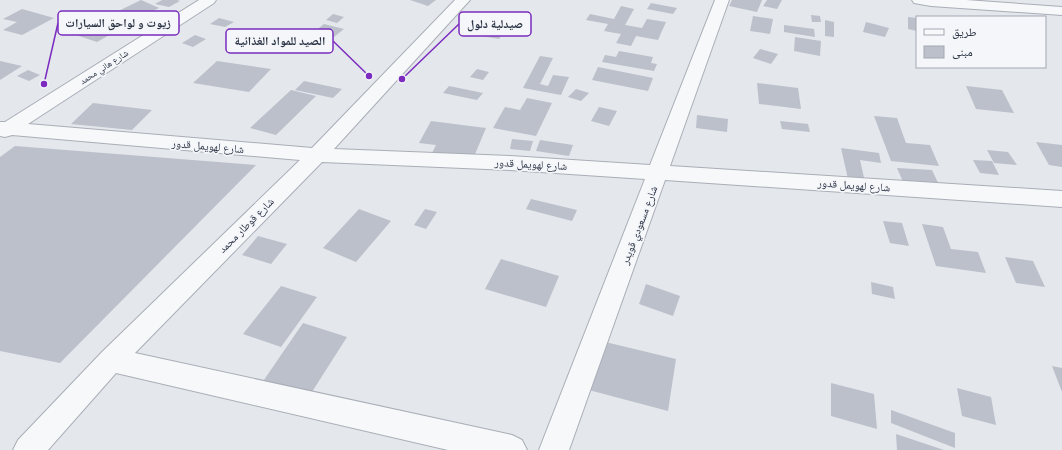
<svg xmlns="http://www.w3.org/2000/svg" width="1062" height="450" viewBox="0 0 1062 450" font-family="'DM Sans','Noto Naskh Arabic',sans-serif">
<rect width="100%" height="100%" fill="#e4e7ec"/>
<path fill="#bbc0ca" d="M141,0L159,8L119,27L100,20Z
M162,0H177L180,1L169,7L155,4Z
M410,0H436L428,6Z
M732,0H762L757,12L729,6Z
M767,0H782L777,9L763,6Z
M651,3L677,8L673,14L647,9Z
M621,6L634,9L625,25L642,28L647,19L666,22L658,40L636,36L631,46L616,43L621,34L604,31L608,24L586,20L590,14L614,19Z
M22,9L54,18L22,35L3,30L17,22L3,19Z
M333,14L344,17L337,23L326,20Z
M811,15L820,16L821,22H812Z
M753,16L773,19L770,34L750,31Z
M908,17L917,18V31L908,29Z
M219,18L234,22L225,27L210,24Z
M825,20L834,22V37L825,36Z
M96,21L120,29L97,42L73,34Z
M866,22L889,28L885,37L863,32Z
M324,24L344,29L334,37L314,32Z
M784,25L814,29L815,37L784,32Z
M482,27L504,32L499,39L476,35Z
M195,35L206,39L193,47L182,43Z
M795,37L821,41L820,56L794,51Z
M760,49L778,54L771,64L753,58Z
M619,51L653,57L651,63L657,64L654,71L602,62L605,55L616,57Z
M540,56L553,58L540,84L548,86L553,75L569,77L561,95L523,88Z
M0,61L22,66L0,80Z
M217,61L271,69L249,92L193,83Z
M598,67L653,78L648,91L592,80Z
M477,69L489,72L483,80L470,77Z
M28,70L40,75L29,81L17,76Z
M304,81L342,89L333,98L295,90Z
M757,83L798,88L801,109L759,104Z
M449,86L483,93L477,100L443,93Z
M966,86L1002,90L1014,113L976,109Z
M576,89L589,93L581,101L568,97Z
M291,90L316,96L276,135L250,128Z
M527,98L552,103L536,136L493,128L505,107L520,110Z
M93,103L152,110L132,130L71,124Z
M599,107L617,111L609,126L591,121Z
M697,115L728,119L727,132L696,128Z
M874,116L897,118L906,143L930,145L939,166L891,161Z
M431,121L486,128L473,159L432,153L436,145L419,143Z
M780,121L808,124L810,132L782,129Z
M512,139L533,141L530,151L510,149Z
M540,140L573,145L569,156L536,151Z
M1036,142L1062,145V167L1049,165Z
M15,146L256,165L60,363L0,351V157Z
M841,148L879,153L881,163L860,160L865,182L848,179Z
M987,150L1008,152L1017,165L994,163Z
M973,160L992,161L999,175L980,173Z
M897,168L932,170L940,187L904,184Z
M531,199L577,210L572,221L526,209Z
M359,209L391,221L356,262L323,248Z
M425,209L437,212L426,229L414,225Z
M883,221L902,223L909,246L890,243Z
M922,224L943,227L951,249L978,252L986,273L936,266Z
M258,236L287,244L271,264L242,255Z
M1005,257L1033,261L1045,287L1016,283Z
M501,259L559,276L546,307L485,289Z
M871,282L893,287L895,299L872,294Z
M646,284L680,296L673,316L639,304Z
M281,286L317,297L281,347L243,334Z
M303,323L347,337L303,406L257,390Z
M597,340L676,359L668,411L585,389Z
M1052,366L1062,368V392Z
M831,383L874,394L877,429L831,416Z
M957,388L991,397L996,425L962,416Z
M891,410L955,433V448L891,423Z
M896,434L944,450H897Z"/>
<g fill="none" stroke-linecap="round" stroke-linejoin="round">
<defs>
<path id="minor" d="M199,0H216L214,3L28,124L312,148L455,0H470L334,149L510,156L650,165L715,0H729L670,166L1062,191V207L665,180L569,450H539L645,179L510,170L322,162L135,353L512,435L522,440L527,450H448L116,373L48,450H13L18,440L102,352L300,160L12,135L5,137L0,136V122H5Z
M912,0H966L1062,7V15L931,6L914,3Z"/>
</defs>
<use href="#minor" stroke="#a9aeb7" stroke-width="2"/>
<use href="#minor" fill="#f7f8fa" fill-rule="evenodd"/>
</g>
<g text-anchor="middle" dominant-baseline="central" stroke-width="3.5" stroke-linejoin="round" paint-order="stroke">
<g font-size="9" fill="#2b3445" stroke="#f4f6f9">
<text transform="translate(104 67) rotate(-33)">شارع هاني محمد</text>
</g>
<g font-size="11" fill="#2b3445" stroke="#f4f6f9">
<text transform="translate(208 146) rotate(5)">شارع لهويمل قدور</text>
<text transform="translate(531 164) rotate(3)">شارع لهويمل قدور</text>
<text transform="translate(854 185) rotate(4)">شارع لهويمل قدور</text>
<text transform="translate(246 225) rotate(-45)">شارع قوطار محمد</text>
<text transform="translate(639 225) rotate(-69)">شارع مسعودي قويدر</text>
</g>
</g>
<path fill="none" stroke="#7b2cbf" stroke-width="1.5" d="M44 84L58 23M402 79L459 24M369 76L333 41"/>
<g fill="#7b2cbf" stroke="#f4f6f9" stroke-width="1.5">
<circle cx="44" cy="84" r="4"/>
<circle cx="402" cy="79" r="4"/>
<circle cx="369" cy="76" r="4"/>
</g>
<g fill="#f4f6f9" stroke="#7b2cbf" stroke-width="1.5">
<rect x="58" y="11" width="121" height="24" rx="4"/>
<rect x="459" y="12" width="72" height="24" rx="4"/>
<rect x="226" y="29" width="107" height="24" rx="4"/>
</g>
<g font-size="12" text-anchor="middle" font-weight="bold" fill="#2b3445">
<text x="118" y="27">زيوت و لواحق السيارات</text>
<text x="495" y="28">صيدلية دلول</text>
<text x="280" y="45">الصيد للمواد الغذائية</text>
</g>
<rect x="916" y="16" width="130" height="52" fill="#f4f6f9" stroke="#a4a8b1"/>
<rect x="924" y="29" width="20" height="6" fill="#f7f8fa" stroke="#a4a8b1"/>
<text x="952" y="36" font-size="12" fill="#2b3445">طريق</text>
<rect x="924" y="46" width="20" height="12" fill="#bbc0ca" stroke="#a4a8b1"/>
<text x="952" y="56" font-size="12" fill="#2b3445">مبنى</text>
</svg>
